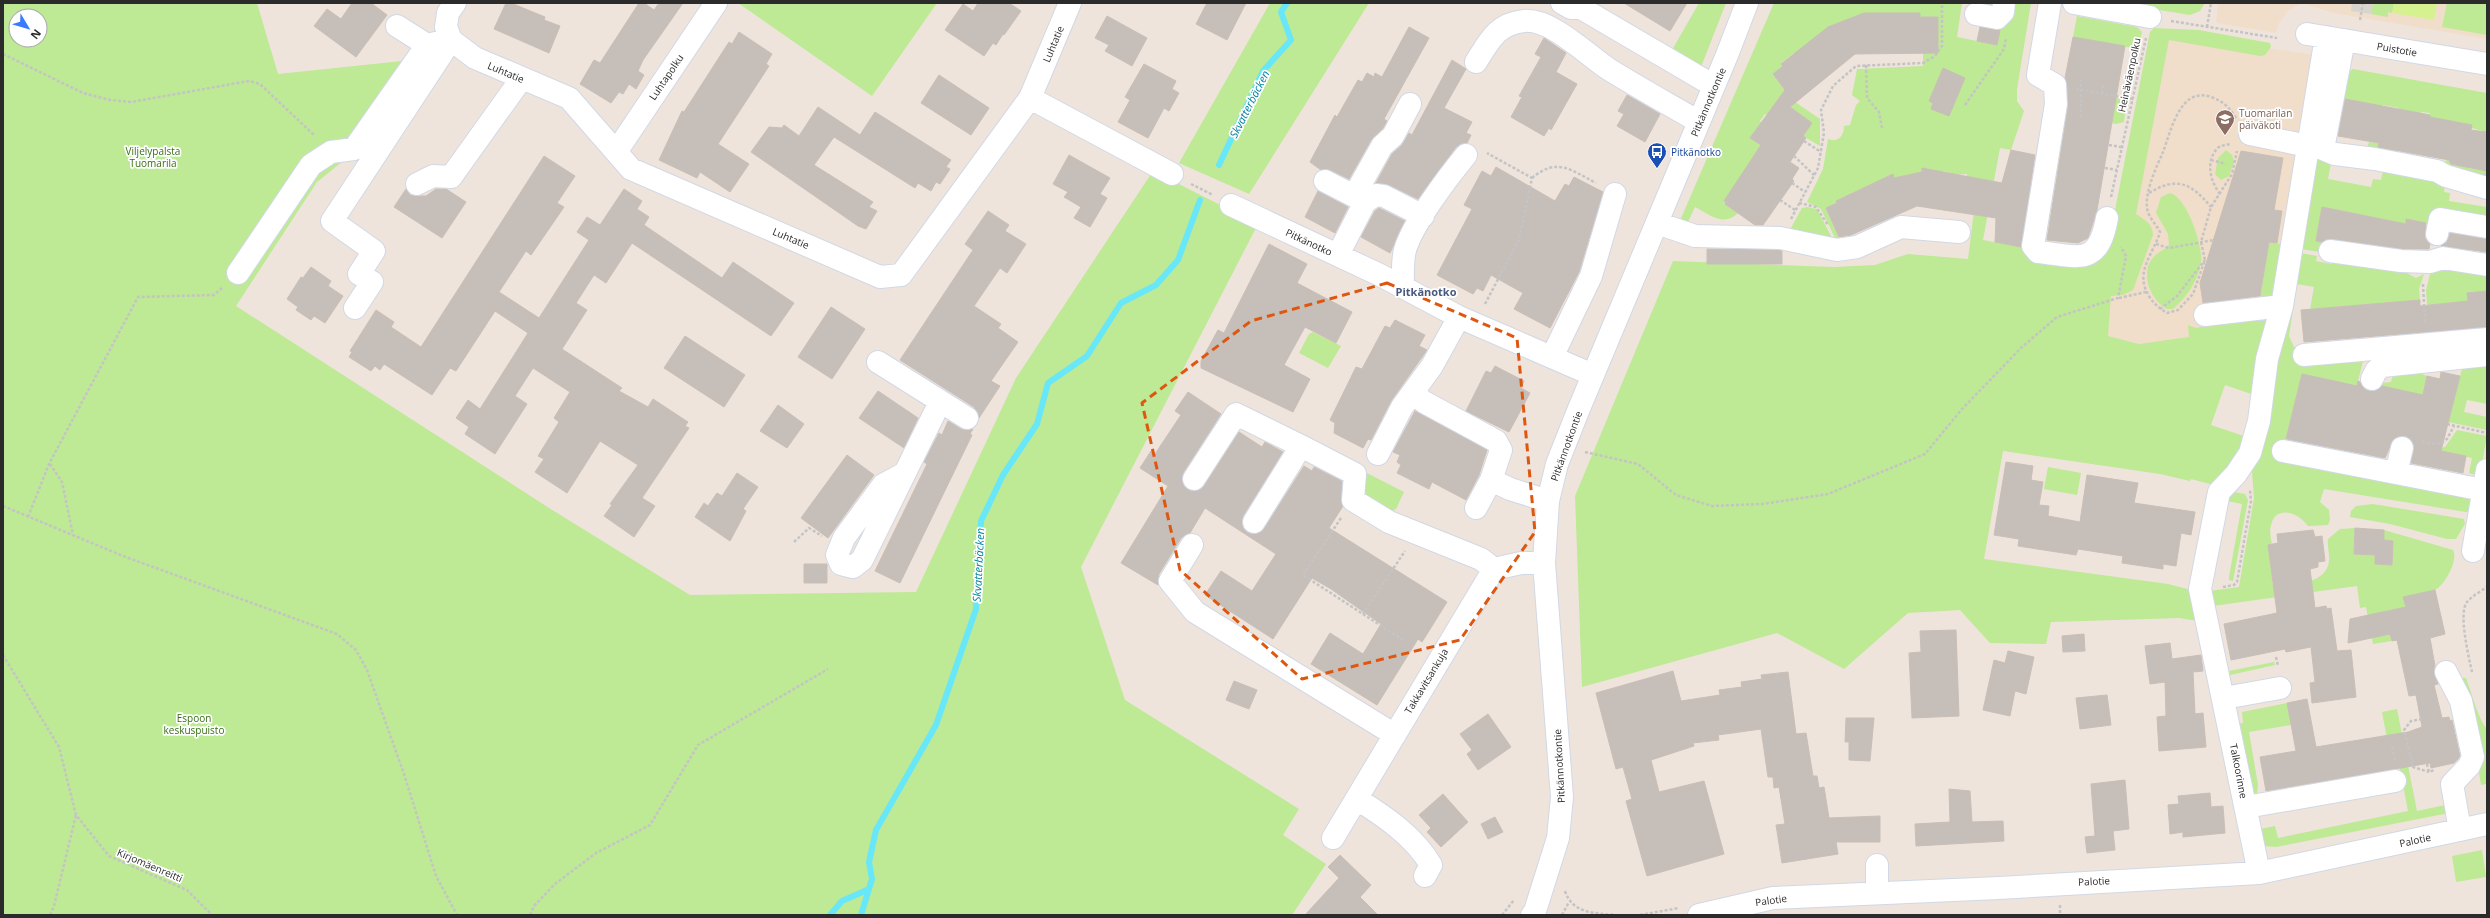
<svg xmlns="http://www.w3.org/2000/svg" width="2490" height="918" viewBox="0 0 2490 918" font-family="'Open Sans',sans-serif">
<rect width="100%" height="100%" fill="#eee4dc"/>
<path fill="#f1deca" d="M2218,3H2301L2288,11L2279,23L2276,33L2216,23Z
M2302,3H2487V39L2333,13Z
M2150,32L2331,57L2283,327L2139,344L2108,336L2111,296Z"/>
<path fill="#bee995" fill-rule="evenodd" d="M3,3H257L278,74L402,61L416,70L374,136L317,182L236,306L549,508L690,595L916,592L1016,378L1153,171L1258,224L1081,567L1125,700L1299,809L1283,835L1326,864L1292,915H3ZM16,16H40V40H16Z
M738,3H937L872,96Z
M1270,3H1369L1249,194L1179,163Z
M1699,3H1726L1701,67L1672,50Z
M1774,3H2000L1994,7L1962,3L1957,37L1997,45L2000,28L2011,3H2031L2017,89V101L2024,111L2011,150L2000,148L1983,240L2084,259L2115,210L2150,32L2154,28L2199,30L2270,43L2271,47L2265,55L2260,56L2169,40L2136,214C2145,220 2153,224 2153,235L2133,290L2123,295L2111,296L2108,336L2139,344L2189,337L2188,325L2196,328L2206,326V324L2271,315L2257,396L2225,385L2211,425L2244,436V447L2214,485L2191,479L2190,481L2160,474L2003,451L1984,559L2168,584L2191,590L2198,621L2179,618L2051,622L2046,644L1990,643L1960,610L1908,613L1844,669L1777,633L1582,687L1575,496L1673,261L1834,267L1875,265L1908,254L1968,259L1978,179L1967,177V174L1948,175L1949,172L1940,171V174L1923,168L1922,172L1894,178L1893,174L1884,178L1885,181L1878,184L1876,182L1862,191L1861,189L1852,193L1853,196L1846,199L1845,196L1836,201L1837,203L1826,209L1840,240L1837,242L1821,209L1807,202L1823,169L1828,139C1838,143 1844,136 1844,126L1850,125L1856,105L1860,101L1852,95L1857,69L1923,66V44L1938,43V17H1920L1797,56L1794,53L1781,63L1783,66L1773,75L1795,102L1820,119V146L1803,136L1812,123L1791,108L1768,116L1765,114L1760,121L1763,124L1750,138L1764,147L1737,181L1739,182L1724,201L1725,204L1738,213C1724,227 1710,215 1695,207L1686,226L1679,223Z
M2116,3H2205L2200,11L2190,15Z
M2373,3H2394L2392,13L2388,12V17L2371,14Z
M2447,3H2487V35L2442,27Z
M2077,16L2137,27L2142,32L2138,49L2073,37Z
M2327,59L2332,158L2328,179L2371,187L2373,179L2381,180L2384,165L2446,178L2444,192L2450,193L2449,201L2487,207V218L2434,225L2406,219V224L2322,207L2316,241L2329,243L2319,252L2296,248Z
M2353,69L2487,93V132L2429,117L2430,113L2421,112L2420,117L2398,113L2399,108L2382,105L2381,110L2365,103L2341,98L2347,73Z
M2068,90L2127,100L2124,122L2116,124L2078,117L2079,112L2061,109Z
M2369,142L2396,146L2395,155L2367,148Z
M2226,150L2232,155L2234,162L2229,176L2221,180L2215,174L2218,158Z
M2446,160L2469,164L2468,168L2486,171L2487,175L2484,180L2445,164Z
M2170,193C2187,197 2203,246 2201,262C2198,281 2187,297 2173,309H2167C2151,301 2140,274 2152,259C2156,253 2164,251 2169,245L2168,234L2156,213L2161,197Z
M1807,207L1817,209L1833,240L1792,230L1791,228L1802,208Z
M2269,242L2286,245L2278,299H2260Z
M2295,252L2317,256L2316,261L2331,264L2339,255L2385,269L2405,272L2416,278L2424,274L2419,289L2420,300L2310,309L2314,287L2297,284L2289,336L2294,347L2487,349L2363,361L2355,393L2370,396L2373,384L2391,382L2395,369H2408L2427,376L2422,399L2295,404L2285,441L2470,495L2474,499L2469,511L2466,512L2324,489L2320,502L2329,510L2330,520L2328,525L2308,526C2299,513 2276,504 2271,525C2269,531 2271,538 2272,545H2268L2273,586C2292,583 2326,586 2329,561C2330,554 2327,547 2328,539L2340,529L2355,528L2354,554L2375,555V564L2392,565L2393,541L2384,540V530L2453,550C2459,560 2444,586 2435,590C2426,594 2413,595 2403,597L2406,607L2386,611L2392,641L2373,644L2366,607L2360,608L2357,586L2213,606L2209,591L2239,587L2254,498L2252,472Z
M2435,267L2487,273V291L2467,293L2468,301L2427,305L2426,290L2431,270Z
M1313,332L1341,346L1328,368L1299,353L1309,334Z
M2487,359V404L2467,400L2464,412L2487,417V430L2448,422L2462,369L2465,365Z
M2457,430L2487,436L2482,464L2475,475L2469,473L2472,458L2434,449L2445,447Z
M2048,467L2081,473L2077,495L2044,489Z
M1361,470L1404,492L1396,509L1390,512L1370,505L1359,474Z
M2228,491L2245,494L2248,500L2233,581L2229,580V577L2242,504L2227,501Z
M2373,504L2464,519L2465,524L2456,539H2447L2390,524L2350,517L2351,511L2356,506Z
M2274,662L2275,665L2230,675L2229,671Z
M2454,678H2466C2471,691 2479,721 2487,729V791L2486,784L2481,785L2477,760Z
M2287,703L2291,725L2249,732L2258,785L2257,793L2250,794L2235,724L2243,723L2242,712Z
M2397,709L2417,811L2450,804L2449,813L2276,847L2264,846L2260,829L2275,826L2278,838L2408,811L2395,743L2388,744L2382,712Z
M2482,850L2486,877L2456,882L2452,856Z"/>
<path fill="#d6f190" d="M2394,3H2437L2434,20L2392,13Z"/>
<path fill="#dad4cf" d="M2352,3H2373L2371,14L2351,11Z"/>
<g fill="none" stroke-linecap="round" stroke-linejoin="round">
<path stroke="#68e7f8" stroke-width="6" d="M1219,165L1263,71L1291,40L1281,12L1287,3
M830,915L842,901L869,889
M861,915L872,879L869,862L876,830L936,725L976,609L981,521L1003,475L1037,424L1048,383L1087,356L1121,303L1156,285L1178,260L1200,200"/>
</g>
<path fill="#c6beb9" stroke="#cabfb6" d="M352,3H371L387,15L356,57L314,26L327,9L341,19Z
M506,3H511L545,17L544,20L560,26L549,53L494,29Z
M639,3H644L654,10L659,3H683L643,60L638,71L644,75L636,89L629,84L623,94L619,92L611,103L580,84L594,60L600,63Z
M978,3H1009L1021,11L1004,35L1003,34L996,45L993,43L984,56L945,30L963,4L973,11Z
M1207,3H1246L1227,40L1196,24Z
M1624,3H1687L1670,31Z
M1864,13H1920V17H1938V53L1855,54L1790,107L1812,123L1803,136L1806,138L1790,162L1799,168L1792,179L1794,181L1763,225H1755L1725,204L1726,202L1724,201L1761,145L1750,138L1785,90L1773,74L1783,66L1781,64L1828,27Z
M1107,16L1147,38L1132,66L1105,51L1109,45L1095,38Z
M1409,27L1429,38L1384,119L1387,121L1383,128L1371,140L1349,179L1330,170H1321L1310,162L1335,115L1337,117L1358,80L1362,82L1367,73L1374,77L1375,73L1382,77Z
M1980,27L2000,30L1997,45L1977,41Z
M739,32L772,54L766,64L769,66L718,144L749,164L730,192L700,172L697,178L659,160L682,111L684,112L729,42L732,44Z
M2073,37L2125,46L2097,210L2088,238L2078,243L2047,240L2068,106L2067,84L2065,78Z
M1544,38L1566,53L1556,72L1577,84L1551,130L1549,128L1544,136L1511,117L1522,97L1519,96L1541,57L1535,54Z
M1452,60L1466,69L1444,108L1472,122L1466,133L1471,135L1467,143L1456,147L1418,199L1389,185L1376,183L1392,154L1402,145L1409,133L1412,135Z
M1144,64L1176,81L1172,89L1179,93L1169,111L1164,108L1148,138L1118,122L1130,100L1125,97Z
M1943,68L1965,78L1949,116L1931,109L1933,103L1929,101Z
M939,75L989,108L971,135L921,103Z
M1627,95L1660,114L1645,142L1617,126L1624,114L1618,111Z
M2345,99L2430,115V117L2472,125L2471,130L2487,132V171L2451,164L2449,160L2378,147L2379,143L2338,136Z
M818,107L860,135L875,112L951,160L946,167L950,169L940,184L936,182L931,191L918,183L915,188L834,137L814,165L873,202L869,207L877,211L866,229L858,226L751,152L769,127L782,128L784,125L799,136Z
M2011,150L2035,155L2021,247L1995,242L1996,218L1917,206L1851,235L1839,237L1826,208L1837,203L1836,201L1893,174L1894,178L1922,172V168L2002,183Z
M2241,151L2283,158L2274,210L2282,211L2277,243L2269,242L2260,296L2203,303L2200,283Z
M1069,155L1110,178L1100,194L1107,198L1090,227L1074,218L1081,207L1064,197L1068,192L1053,184Z
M544,156L575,176L557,203L564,207L531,255L526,251L499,292L539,318L589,240L577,232L587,217L600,225L624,189L642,201L637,209L649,217L644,225L722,278L733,262L794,303L771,336L632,243L606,283L594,275L576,303L587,310L562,349L622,388L619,391L648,407L653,399L688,422L685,426L689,428L642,498L655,506L634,537L604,516L612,505L610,504L638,465L600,441L567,493L535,472L544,459L538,456L559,422L554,418L570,392L533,368L515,396L527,404L495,454L465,434L469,427L456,418L468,400L480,409L528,333L495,311L456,371L450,368L432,395L384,364L380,370L375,366L371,371L349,357L352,352L350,351L376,310L394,322L391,327L421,347Z
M1496,167L1555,201L1565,184L1569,186L1574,177L1603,192L1579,272L1550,328L1514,309L1523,293L1491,275L1483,291L1477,288L1473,294L1437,275L1472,209L1464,205L1482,171L1491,176Z
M406,189L410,195L417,196H426L436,189H446L466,202L442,238L394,207Z
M1318,191L1348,207L1335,233L1305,217Z
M2322,207L2406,224V219L2426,223L2425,238L2430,244L2429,249H2402L2332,239L2322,242L2316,241Z
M1379,208L1405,221L1390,253L1361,237L1375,211Z
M988,211L1009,225L1005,231L1026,244L1007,273L1000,268L974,306L1001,324L998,328L1018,342L991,381L1000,386L979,418L974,407L900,360L973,250L965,244Z
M2450,233L2487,239V252L2441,246L2447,242Z
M1269,244L1307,264L1297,283L1352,312L1336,343L1305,327L1284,365L1310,379L1293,412L1201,368V361L1218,330L1224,333Z
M1707,249L1779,250L1782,251V264H1707Z
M311,267L331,281L328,286L343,296L325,323L314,316L311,320L296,310L298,307L287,299L301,277L303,278Z
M2487,291V327L2304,342L2301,310L2420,300V306L2468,301L2467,293Z
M831,307L865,329L832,379L798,357Z
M1395,320L1425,335L1419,346L1427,350L1391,401L1371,440L1368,439L1363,448L1334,433L1335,423L1330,420L1356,367L1362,369L1385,326L1390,328Z
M685,336L745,375L724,407L664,368Z
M1495,366L1524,381L1521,388L1530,393L1509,432L1466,411L1486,371L1491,373Z
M2441,372L2460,376L2441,451L2466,456L2463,473L2411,463L2414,445L2410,439L2405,436L2393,440L2385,458L2286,439L2302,374L2357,386L2358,381L2360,382L2366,390L2372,391L2382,386L2423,395L2427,376L2440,379Z
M878,391L918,418L904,448L859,418Z
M1188,392L1221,414L1183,473V484L1187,489L1194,491L1204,486L1239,432L1262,447L1265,442L1283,452L1243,516V528L1247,532L1254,534L1264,529L1304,466L1312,471L1314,467L1342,481L1341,499L1343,506L1329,528L1447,602L1422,642L1418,639L1377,705L1311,664L1330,633L1363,654L1381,624L1331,589L1312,578L1273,639L1205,595L1221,571L1252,591L1276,554L1205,508L1190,533L1181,538L1159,574L1158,585L1121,563L1168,486L1140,468L1151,451L1155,454L1181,415L1175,411Z
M778,405L804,424L787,448L760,431Z
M1415,411L1487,450L1479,475L1466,500L1432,482L1429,489L1397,473L1401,465L1397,462L1400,455L1393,452Z
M948,421L961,429H973L970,434L972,435L900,583L875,571L927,464L924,462L939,433L942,435Z
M847,455L874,475L828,538L801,518Z
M2006,462L2033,466L2031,480L2043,482L2039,505L2049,506L2048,516L2080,522L2087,475L2138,483L2134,503L2195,512L2191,535L2181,533L2176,566L2163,564V569L2122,563L2123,556L2078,549L2076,555L2018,546L2019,539L1994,535Z
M737,473L758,487L743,509L746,511L730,541L695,517L704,503L708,506L717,493L722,496Z
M2355,528L2384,530V540L2393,541L2392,565L2375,564V555L2354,554Z
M2313,530L2315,537L2322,536L2325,561L2318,562V567L2310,569L2315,608L2326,606L2327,609L2331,608L2337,651L2351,650L2356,697L2312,703L2310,683L2315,682L2311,647L2286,652L2285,649L2231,660L2224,624L2277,613L2268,545L2278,543L2277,534Z
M804,564H827V583H804Z
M2435,590L2445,634L2430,638L2435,666L2434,672L2438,684L2434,685L2442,718L2449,717L2450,721L2452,720L2460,756L2458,759L2454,763L2431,768L2430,763L2266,791L2260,757L2296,751L2287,703L2307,699L2316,747L2408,732L2422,727L2416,695L2409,696L2397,640L2392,641L2390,634L2348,643L2350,619L2406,607L2403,597Z
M1956,630L1959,716L1912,718L1909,653L1921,652L1920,631Z
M2084,634L2085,651L2063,652L2062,636Z
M2170,643L2172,659L2201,655L2203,671L2193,672L2195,714L2203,713L2206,747L2159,751L2157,717L2166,716L2165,682L2150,684L2145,646Z
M2008,651L2034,657L2026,694L2015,691L2010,716L1983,710L1994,660L2005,663Z
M1673,671L1681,701L1720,695L1719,690L1742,687L1741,682L1762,679L1761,675L1788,672L1796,734L1806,733L1813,776H1817L1819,788L1824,787L1829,818L1880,816V842H1836L1838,854L1782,863L1776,825L1785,824L1779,787L1774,788L1773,777H1768L1761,729L1718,735L1719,740L1693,743L1694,746L1651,760L1659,792L1704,781L1724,854L1647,876L1626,801L1632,799L1623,767L1616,769L1596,693Z
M1234,681L1257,690L1249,709L1226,700Z
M2107,695L2111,725L2080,729L2076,698Z
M1488,714L1511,747L1478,770L1467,754L1472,750L1460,734Z
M1846,718H1874L1870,761L1849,760V742H1845Z
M2125,780L2129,829L2113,831L2115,850L2087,853L2085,837L2095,836L2091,784Z
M1949,789L1970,791L1972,822L2003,821L2004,841L1916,846L1915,824L1950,822Z
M2210,793L2211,807L2223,806L2225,833L2183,837V832L2170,834L2168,805L2179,804L2178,796Z
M1443,794L1468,822L1441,847L1427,832L1431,828L1419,815Z
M1495,817L1503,832L1488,839L1481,824Z
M1340,855L1371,885L1360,897L1378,915H1305L1339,878L1328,867Z"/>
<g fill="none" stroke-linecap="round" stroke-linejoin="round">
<defs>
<path id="minor" d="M455,3L448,13L446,27L451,40L475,58L569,98L631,169L880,277L901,275L1030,98L1070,3
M1562,3L1571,8H1581L1714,86
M2050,3L2038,75L2055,85L2056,104L2033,246L2038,252C2078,256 2098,268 2107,218
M2074,3L2150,17
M1976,14L1997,18L2003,12L2004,3
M397,26L427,45L440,42
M2307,34L2487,64
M2344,40L2323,149L2335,154L2375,159L2437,171L2446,176L2487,188
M1476,62C1490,40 1497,24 1524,21C1551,18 1588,56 1610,70C1639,88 1670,105 1699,122
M1030,98L1172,174
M2250,134L2308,146
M616,152L716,3
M1325,181L1354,196L1382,146L1393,136L1410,104
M417,184L433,176L451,177L522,78
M1231,205L1380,275L1459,317L1593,375
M1657,223L1695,236L1780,238L1837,250L1857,247L1901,227L1959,232
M2437,234L2440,219L2487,227
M2330,251L2401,261L2430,262L2443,258L2487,265
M1338,255L1365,202L1376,195L1384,196L1423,216
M238,273L311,165L331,152L354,149L427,45
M1403,287C1403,276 1402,262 1405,250C1413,223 1448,177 1466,155
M355,308L372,282L359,274L374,251L332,221L451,40
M2205,315L2282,306
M2304,355L2487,339
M1552,357L1591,276L1615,194
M878,362L967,418
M2372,379L2376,371L2382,366L2487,355
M1413,393L1424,402L1496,441L1501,450L1491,480L1476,508
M2283,451L2483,490
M1378,454L1402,407L1432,366L1459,317
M905,473L883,485L844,538L837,555L841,564L853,567L862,560L940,402
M2396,473L2402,448
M1194,479L1236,414L1301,446
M1491,480L1510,489L1548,501
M1254,522L1301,446L1355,474L1353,500L1389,522L1481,559L1494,569
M1192,545L1170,581L1195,612L1395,735
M2473,551L2487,470
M2446,672L2461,701L2473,757L2469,766L2452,784L2460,830
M2224,698L2280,688
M1357,799C1384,816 1414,836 1431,865L1425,876
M2246,807L2395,781
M1333,838L1494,569L1521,563H1544
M2259,873L2200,589L2219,492L2236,474L2250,453L2259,421L2267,359L2282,306L2326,37
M1877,893V865
M1532,915L1535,911L1558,838L1562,797L1544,563L1548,501L1557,464L1578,411L1727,55L1747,3
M1699,915L1773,898L1999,888L2259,873L2487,824"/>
</defs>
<use href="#minor" stroke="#d1d8e5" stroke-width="24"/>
<path stroke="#c4c4c4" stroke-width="2.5" stroke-dasharray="3 2" stroke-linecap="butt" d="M2360,20L2363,3
M2171,21L2277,38
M2207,27L2211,3
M3,54L83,93L110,100L131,102L249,81L260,84L315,136
M1866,65L1867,98L1879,112L1882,128
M2076,89L2133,99
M2102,93L2103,84
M1965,105L2004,49L2006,38
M2081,117V80
M2236,118C2230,108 2223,101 2211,97C2180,86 2171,131 2163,152C2156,168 2145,191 2147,208C2148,217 2156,224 2160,232C2153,255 2134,272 2149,296C2154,304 2159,308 2167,313L2178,310L2193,294L2205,260L2201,242L2211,207L2232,174L2237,151
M1804,141L1821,152
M2109,145L2121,147
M1794,156L1814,175
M2211,160L2226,164
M2105,168L2117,170
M1532,178C1557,157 1571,170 1596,183
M1792,183L1805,192
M1191,184L1213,195
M2149,193C2177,176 2191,183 2211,207
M2220,194C2209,180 2205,158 2220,146L2231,144
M2111,197L2146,38
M1780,200L1795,210
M1799,203L1816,207L1828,225
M1791,219L1818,168L1824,133L1821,110L1833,86L1856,66L1923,63L1935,56L1942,46V3
M2156,244L2169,248L2214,240
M2423,284L2425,323
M2119,298L2146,292
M1485,304L1519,239L1532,178L1487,153
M2160,309L2177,296L2205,260
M2447,424L2487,433
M2422,442L2440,444L2447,439L2454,426
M1585,452L1638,464L1676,495L1712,506L1762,504L1828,494L1925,454L1962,409L2022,347L2057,317L2118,298L2126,256L2121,247
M50,464L62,482L73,535
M3,506L123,556L337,634L356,650L367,670L404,774L436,876L457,915
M28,517L49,464L138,297L214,295L223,287
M1341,518L1303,575L1403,640
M794,542L809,528L822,536
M2223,587L2234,585L2237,582L2251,501L2250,490
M1363,614L1405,551
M3,655L59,747L76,815L109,856L187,890L212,915
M2276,657L2278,666
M2472,672C2469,658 2458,613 2467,602C2472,596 2481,591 2487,587
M2422,719L2411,721L2404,730L2413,767L2429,772
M2392,747L2395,760
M2427,764L2429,772L2434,770
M1565,891C1573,914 1594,913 1616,915
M2060,905V915
M50,915L54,906L76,815
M530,915L534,906L555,884L596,853L650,825L698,745L828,669
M1502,915L1514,900
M1562,915L1569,902
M1640,915L1679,908"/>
<use href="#minor" stroke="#fff" stroke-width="22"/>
</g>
<path fill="none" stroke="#df570e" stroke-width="3" stroke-dasharray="8 5" stroke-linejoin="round" d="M1387,283L1517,338L1535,532L1460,640L1302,679L1180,570L1142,403L1251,321Z"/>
<defs>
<symbol id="school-pin" viewBox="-11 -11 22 30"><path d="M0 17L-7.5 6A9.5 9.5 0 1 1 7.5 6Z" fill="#8d6e63" stroke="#fff"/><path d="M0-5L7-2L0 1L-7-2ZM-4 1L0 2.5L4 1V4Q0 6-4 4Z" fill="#fff"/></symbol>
<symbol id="bus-pin" viewBox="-11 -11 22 30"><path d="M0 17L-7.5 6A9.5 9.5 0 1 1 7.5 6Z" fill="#1a4fb4" stroke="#fff"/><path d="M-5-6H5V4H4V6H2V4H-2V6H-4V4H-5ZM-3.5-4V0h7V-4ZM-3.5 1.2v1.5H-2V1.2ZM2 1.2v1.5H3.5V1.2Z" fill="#fff"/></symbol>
</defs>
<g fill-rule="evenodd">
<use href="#school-pin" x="2214" y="108" width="22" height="30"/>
<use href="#bus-pin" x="1646" y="141" width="22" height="30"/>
</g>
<g text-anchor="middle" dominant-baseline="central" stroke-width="3.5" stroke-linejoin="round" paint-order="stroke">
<g font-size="10" fill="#2b2b2b" stroke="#fff">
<text transform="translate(1053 44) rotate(-67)">Luhtatie</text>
<text transform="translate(2397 49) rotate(10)">Puistotie</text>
<text transform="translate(506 72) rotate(23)">Luhtatie</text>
<text transform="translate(2129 75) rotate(-78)">Heinäväenpolku</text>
<text transform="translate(666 77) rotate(-56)">Luhtapolku</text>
<text transform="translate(1708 102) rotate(-67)">Pitkännotkontie</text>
<text transform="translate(791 238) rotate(23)">Luhtatie</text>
<text transform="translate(1309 242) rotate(25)">Pitkänotko</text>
<text transform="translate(1566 446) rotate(-70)">Pitkännotkontie</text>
<text transform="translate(1426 681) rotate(-59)">Takkavitsankuja</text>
<text transform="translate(1559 766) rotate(-93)">Pitkännotkontie</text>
<text transform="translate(2239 771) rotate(79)">Talkoorinne</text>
<text transform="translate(2415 840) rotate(-12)">Palotie</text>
<text transform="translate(150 865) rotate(23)">Kirjomäenreitti</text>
<text transform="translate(2094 881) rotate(-3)">Palotie</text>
<text transform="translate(1771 900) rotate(-8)">Palotie</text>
</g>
<g font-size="10" fill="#785e54" stroke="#fff" text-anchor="start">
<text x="2239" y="113">Tuomarilan<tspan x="2239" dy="12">päiväkoti</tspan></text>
</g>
<g font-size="10" fill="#356e15" stroke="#fff">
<text x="153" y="151">Viljelypalsta<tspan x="153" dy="12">Tuomarila</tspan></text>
<text x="194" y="718">Espoon<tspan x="194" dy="12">keskuspuisto</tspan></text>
</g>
<g font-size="10" fill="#164399" stroke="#fff" text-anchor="start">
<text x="1671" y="152">Pitkänotko</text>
</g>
<g font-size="11" font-style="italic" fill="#0481a0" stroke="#fff">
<text transform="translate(1249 104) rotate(-63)">Skvatterbäcken</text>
<text transform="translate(978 565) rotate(-87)">Skvatterbäcken</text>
</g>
<g font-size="11" font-weight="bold" fill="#485a80" stroke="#fff">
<text x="1426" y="291">Pitkänotko</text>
</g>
</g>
<rect width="2490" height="918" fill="none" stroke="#2b2b2b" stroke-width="8"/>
<g transform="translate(28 28) rotate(128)"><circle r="19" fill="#ffffff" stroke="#aaaaaa"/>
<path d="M0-3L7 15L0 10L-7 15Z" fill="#387bff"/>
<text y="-6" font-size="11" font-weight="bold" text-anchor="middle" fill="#2b2b2b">N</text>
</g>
</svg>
